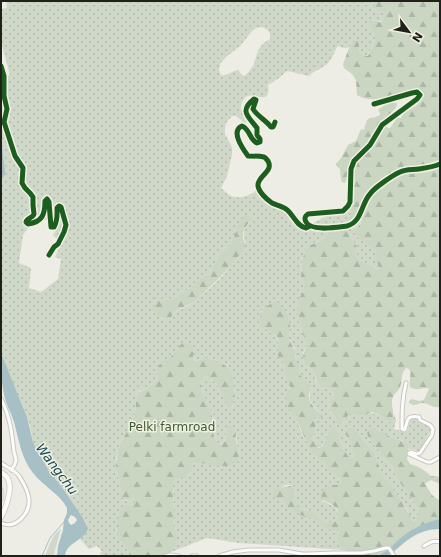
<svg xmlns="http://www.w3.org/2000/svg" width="441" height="557" viewBox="0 0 441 557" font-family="'DejaVu Sans',sans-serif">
<defs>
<pattern id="grass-dots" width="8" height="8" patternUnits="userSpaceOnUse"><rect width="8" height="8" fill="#d0d9c9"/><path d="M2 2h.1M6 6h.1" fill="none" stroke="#b2baac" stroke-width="1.8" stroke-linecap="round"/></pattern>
<pattern id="forest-firs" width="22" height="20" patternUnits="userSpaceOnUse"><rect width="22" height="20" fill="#cad5c2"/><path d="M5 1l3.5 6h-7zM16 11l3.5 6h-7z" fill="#adb7a6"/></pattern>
</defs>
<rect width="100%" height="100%" fill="#eeede5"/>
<path fill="url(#grass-dots)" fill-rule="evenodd" d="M6,1H374V8C379,12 385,11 387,18L385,21H377L370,20L369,25C371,29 375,33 375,37C375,43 370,51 367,56H364L360,53L359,48L360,40C352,41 350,49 345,48C343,48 341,47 338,46C334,51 333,58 328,63C322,69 315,70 309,76L287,71L279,78L268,85C272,113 246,81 241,106C240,112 246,118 246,124L236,116H232L226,123L225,129V134L232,147V155L227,176L221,188C224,190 226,193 229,195C239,200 250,196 258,189L262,196L287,211L299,228L302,230H310L312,224L317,221L328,215L343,212L351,206L350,211L351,214L346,222L348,223C359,218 362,201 369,191L399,170L427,166L440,163V167C433,170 426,173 419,174C414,174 409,174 404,175C394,177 379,188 372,195C368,201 365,211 363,218C361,224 355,228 355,235C362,242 371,244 376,253L375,257L379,266L378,270L365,262L356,258C356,254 357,251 356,247C355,242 351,238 349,234L327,236L322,240L311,244L305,251L302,260L301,272V277L304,287V290L296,306L306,346L303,353L305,362L308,367L314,372L316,381L320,385L331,390L334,394L333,397L330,399C329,408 328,411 336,418V423L342,424L349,414C366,413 375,409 389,422L394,417V413L396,420L394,429L406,432C410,428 408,422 412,418H418C421,423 428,424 431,430L420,450L418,451L409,449V447L402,440L390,437L383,434L378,429L367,434L371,442L380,451L384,458L392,466L398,480L413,500L418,508L419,515L414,521L411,519L407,510L382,474L374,452L364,441L357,430L347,438C351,444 356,450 353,458H350C343,451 340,439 337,430L329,431L321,448C310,443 315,436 315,427C315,424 314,421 314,417L322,415C313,405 307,403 311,388L306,380L302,378L299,374V367L296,361L295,348L291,344L289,338L290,323L269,304L261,311L262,327L273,333L277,338L279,344L278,351L280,360L285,364C287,375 282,374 290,384L287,403L300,428L303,436L315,457L324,460L330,472L338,476L340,481V484L336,485L323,501L335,507L338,512V515L336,521C332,522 327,523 323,521C317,519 318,513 311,511C306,509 300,511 296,505C293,500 296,495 296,489C286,479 279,489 274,498L279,500H284L307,518H313L338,529L339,534L337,537V542L345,550L239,543L207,538L166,554L174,548L177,532L173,524L174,514L173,485L176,478L188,476L191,468L194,462H197L212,465L239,456C239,449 235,443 237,437L227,429C226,436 227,440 221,445C210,440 215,426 213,417C210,406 201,396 201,385C201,381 202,379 204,376C219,380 224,396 231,408L233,406L235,398L233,377L226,366L214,359L207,358L196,361L193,357V346L189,343L183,342L174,352L171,357L164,360L158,366L157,369L158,375L156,381L149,387L139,391L137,394L136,400V407L132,422L120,444L118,448L116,459L118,477L123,498L127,501L133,498L135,499L134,504C119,508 119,516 116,530L133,556H102L100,553L102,551L97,546L89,549L80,539L83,536L87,525L83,518L66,493L49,471L39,453L33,442L30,426L24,409L2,358L1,353L2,301L1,287V181L5,174V171L1,135V77L10,75L1,42V9L7,8ZM262,27C268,30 271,32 270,39C268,41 264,42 262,45C254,53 258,66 244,76L242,75L238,70C231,71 228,76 221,75L219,70L220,64L226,57L240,46L252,31L256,28ZM48,212L59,214V225L53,235L61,244L55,257L61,259L58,279L41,292L29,288L31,268L19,263L23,235L34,220H47ZM249,214L251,220C245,226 242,235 245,242C239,251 234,260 228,269C221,279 203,295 192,303C185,309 173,309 171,319L161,318V301L172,299L181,293L189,289L195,284L196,281L210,273L219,255L231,245Z"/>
<path fill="url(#forest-firs)" d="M374,1H440V163C432,165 424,167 415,168C411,168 405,168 400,170C393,172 374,186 369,191C361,200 359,220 347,223L346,222L351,214L350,209L353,192V174L348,176L345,183L342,182L341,180L340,169L337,166L336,164L341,158L348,145L356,141L361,129L364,130L367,120L372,117L373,118L380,115V113L378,110L379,109C385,105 390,101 397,103C397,114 378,115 388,128H390L397,118H401C406,107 418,110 423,96L422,91C407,83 379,109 357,95L356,80L352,74L344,68L343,64L349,48L351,44L358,39L360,40L359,48L360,53L364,56H368C371,49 377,41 374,34C372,30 369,27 369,22L370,20L381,22L386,19C386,11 379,12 374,8Z
M440,167V407C431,408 429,403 423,403C420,403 416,405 413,405L409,403V401L412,399L419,401L424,400L429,389L427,388C421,388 416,391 410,387C409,381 412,374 409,369L406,368C400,375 403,380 400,387C398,392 393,394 392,400C391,408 396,415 391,422H389L378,414L372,412L363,415L349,414L342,424L340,425L336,423V418C328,410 329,409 330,399L333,397L334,394L331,390L320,385L317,382L314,372L305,364L303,356L306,346L296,307L298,300L304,290V287L301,277L302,261L305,251L310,245L322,240L331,233L337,231H346L349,234L352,239L356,245L357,250L356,258L365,262L378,270L379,266L374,258L376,253C370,243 360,243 354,233C356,228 361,225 362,220C365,212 367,204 371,197C376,189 394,177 404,175C409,173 414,174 419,174C426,173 433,170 440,167Z
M248,214L253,220L249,222C246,226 243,231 243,236C243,241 246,243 244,248C241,253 238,257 234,261C223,276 209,288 195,301C188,307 173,308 171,319C163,318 155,318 152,309L156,303L159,301L172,299L181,293L189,289L195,284L196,281L210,273L219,255L231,245L240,221L246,215Z
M277,301C284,308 290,315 290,325C290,330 289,334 289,338C290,344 294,347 296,352C295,357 295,360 299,364V374C302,378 308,380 310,385C312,390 308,393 309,397C309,404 318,411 322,415V418L320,419L315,417H314C314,421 316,424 315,427C315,436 310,440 319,448L322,447L329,431L333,428L337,430C340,439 343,451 350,458H353C357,447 345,441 346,430L350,428H353L357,430L364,441L374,452L382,474L395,491L413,521H414L418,516V508L413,500L398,480L392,466L384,458L380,451L371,442L367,434L368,430L375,428C379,430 382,433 386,435C395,440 403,438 409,447L407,459L410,464C418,466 425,470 431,476L440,477V484L431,480L426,483L425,484L432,495L440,501V519C425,523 411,530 399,540C393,545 389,551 382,554C372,557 356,556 345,556V550L337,543V537L339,533L338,529H337L333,531L330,530L324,527L313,518H307L287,508L284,500H279L274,498L273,490L274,489C283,489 289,482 296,489C296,495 293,500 296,505C301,512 308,509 314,512C318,514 318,519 323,521C327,523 332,522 336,521C337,518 339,514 338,511C334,500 313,504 325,487L340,484C342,475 333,475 328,471L324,461C322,460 318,459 316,457C308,452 304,435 300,427C295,418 285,405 286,396C286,392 289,390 290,388C290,383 288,383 286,379C284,374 286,369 285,365C284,363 282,362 281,361C275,355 280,346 278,339C274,331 265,331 261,326C260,323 260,320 260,317C261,308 269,304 277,301Z
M183,342L189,343L193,346V357L195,361C200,361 203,358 207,358C218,359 231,367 233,378C234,382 234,386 234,390C235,397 236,402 231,408H229C222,395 220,380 204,376C202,379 201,381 201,385C201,397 212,407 213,420C214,428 211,440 221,445C229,439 225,434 228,426L233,427C236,432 236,435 236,440C237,451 243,455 233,465C227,466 220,466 214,466C207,465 201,462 194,462C192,466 189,475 186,477C183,478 179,478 176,478L173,485L174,514L173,524L177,532V539L176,544L174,548L169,553L162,556H133C130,551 126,547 122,543C113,533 117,520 121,509L126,506L134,504L135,499L133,498C129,501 125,501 122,497L116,465L118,448L132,422L136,407V400L137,394L139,392L149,387L156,381L158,375L157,369L158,366L164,360L171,357L174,352Z"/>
<path fill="#d0d9c9" d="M61,529L55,550L54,556H45C49,547 52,534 61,529Z"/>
<path fill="#a6c0c6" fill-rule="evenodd" d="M1,135L5,171V174L1,181Z
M1,353L27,417L33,442L36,448L49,471L66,493L83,518L88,528C84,542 67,541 65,556H57L58,546L63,530L64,520L67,513V508C60,494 43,486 33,473C21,458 19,440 14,422C12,415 8,408 6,402C1,386 1,369 1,353ZM71,515L75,517L77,520L75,523L71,525L69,523L68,520Z
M440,519V529C417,529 405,542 389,556H377C388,552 393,544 402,537C413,528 427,522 440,519Z"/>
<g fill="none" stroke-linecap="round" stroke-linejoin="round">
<path stroke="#a6c0c6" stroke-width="1" d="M42,556L50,538L64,522"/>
<defs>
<path id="minor" d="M1,66L4,76V96L7,109L4,122L15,156L23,168L22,183L25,188L30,193L33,197V205L34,214C33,218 27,218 26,222L28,224C42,222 45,215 45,201L47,199L49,202L51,227H54C58,220 57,215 57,208L59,206L61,207L66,225L64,232L58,244L54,247L49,255
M374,104L412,93L417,92L420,95L417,99L382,125L370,145L354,161L351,169L350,202L348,206L343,211L308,214C305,216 304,218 306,222C311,232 338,227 347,226C362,222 361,204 370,194C374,188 393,175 400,172C406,169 413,170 419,169C426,168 433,167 440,164
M275,122L274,125L273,127H271C266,120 258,117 253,109L256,100L254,99C239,111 248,116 257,128V135L260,139V142L257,143C249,139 250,129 242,126C230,131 243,149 248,156C253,156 259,156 264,157C266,158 267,160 268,161C274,172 257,176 258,186C259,192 266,199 272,203C276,205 282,206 286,209C294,215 296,226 306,228L310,226
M406,383C402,400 402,412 402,429L404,430L405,429C408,419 407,415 419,417L420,420L430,425L433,429L432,435L420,453L416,454L411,452L409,453V454L427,462H431L440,457
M1,399C10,416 12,433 14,452C15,455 16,458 16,461C15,465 13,468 11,470
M1,463C6,467 15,470 19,476C23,482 28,492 29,499C30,513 16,530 1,523
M1,499V490
M424,546C430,542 434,540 440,542
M166,556L170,555L179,556
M192,556H197
M219,556L233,552L248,550H279L302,554H308L333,553H361L374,551L386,548H389L394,556"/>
<path id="trunk" d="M1,472C4,474 7,476 8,479C13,488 6,508 1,517"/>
</defs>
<use href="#minor" stroke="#c8c7c1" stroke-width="5"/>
<use href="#trunk" stroke="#c8c7c1" stroke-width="6"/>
<use href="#minor" stroke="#fcfcfb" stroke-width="3"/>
<use href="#trunk" stroke="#fcfcfb" stroke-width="4.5"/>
<defs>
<path id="cycleway" d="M1,66L4,76V96L7,109L4,122L15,156L23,168L22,183L25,188L30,193L33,197V205L34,214C33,218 27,218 26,222L28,224C42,222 45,215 45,201L47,199L49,202L51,227H54C58,220 57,215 57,208L59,206L61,207L66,225L64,232L58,244L54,247L49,255
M374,104L412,93L417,92L420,95L417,99L382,125L370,145L354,161L351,169L350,202L348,206L343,211L308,214C305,216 304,218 306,222C311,232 338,227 347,226C362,222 361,204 370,194C374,188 393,175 400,172C406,169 413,170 419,169C426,168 433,167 440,164
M275,122L274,125L273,127H271C266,120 258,117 253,109L256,100L254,99C239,111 248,116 257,128V135L260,139V142L257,143C249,139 250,129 242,126C230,131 243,149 248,156C253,156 259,156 264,157C266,158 267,160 268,161C274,172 257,176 258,186C259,192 266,199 272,203C276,205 282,206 286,209C294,215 296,226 306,228L310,226"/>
</defs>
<use href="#cycleway" stroke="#f2f0e1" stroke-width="8"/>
<use href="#cycleway" stroke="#1b5e20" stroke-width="5"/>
</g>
<g text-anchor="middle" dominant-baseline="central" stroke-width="3" stroke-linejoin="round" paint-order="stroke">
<g font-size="12" fill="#3b5a30" stroke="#f2f0e1">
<text x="172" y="427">Pelki farmroad</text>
</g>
<g font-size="13" font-style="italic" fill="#174b5a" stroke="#f2f0e1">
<text transform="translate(57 469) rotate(53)">Wangchu</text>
</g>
</g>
<rect width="441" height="557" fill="none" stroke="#21201b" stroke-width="4"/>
<g transform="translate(409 32) rotate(122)" stroke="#f2f0e1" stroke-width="3" paint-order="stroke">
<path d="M0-3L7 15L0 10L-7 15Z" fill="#21201b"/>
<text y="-6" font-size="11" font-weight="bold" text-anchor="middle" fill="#21201b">N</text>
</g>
</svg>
